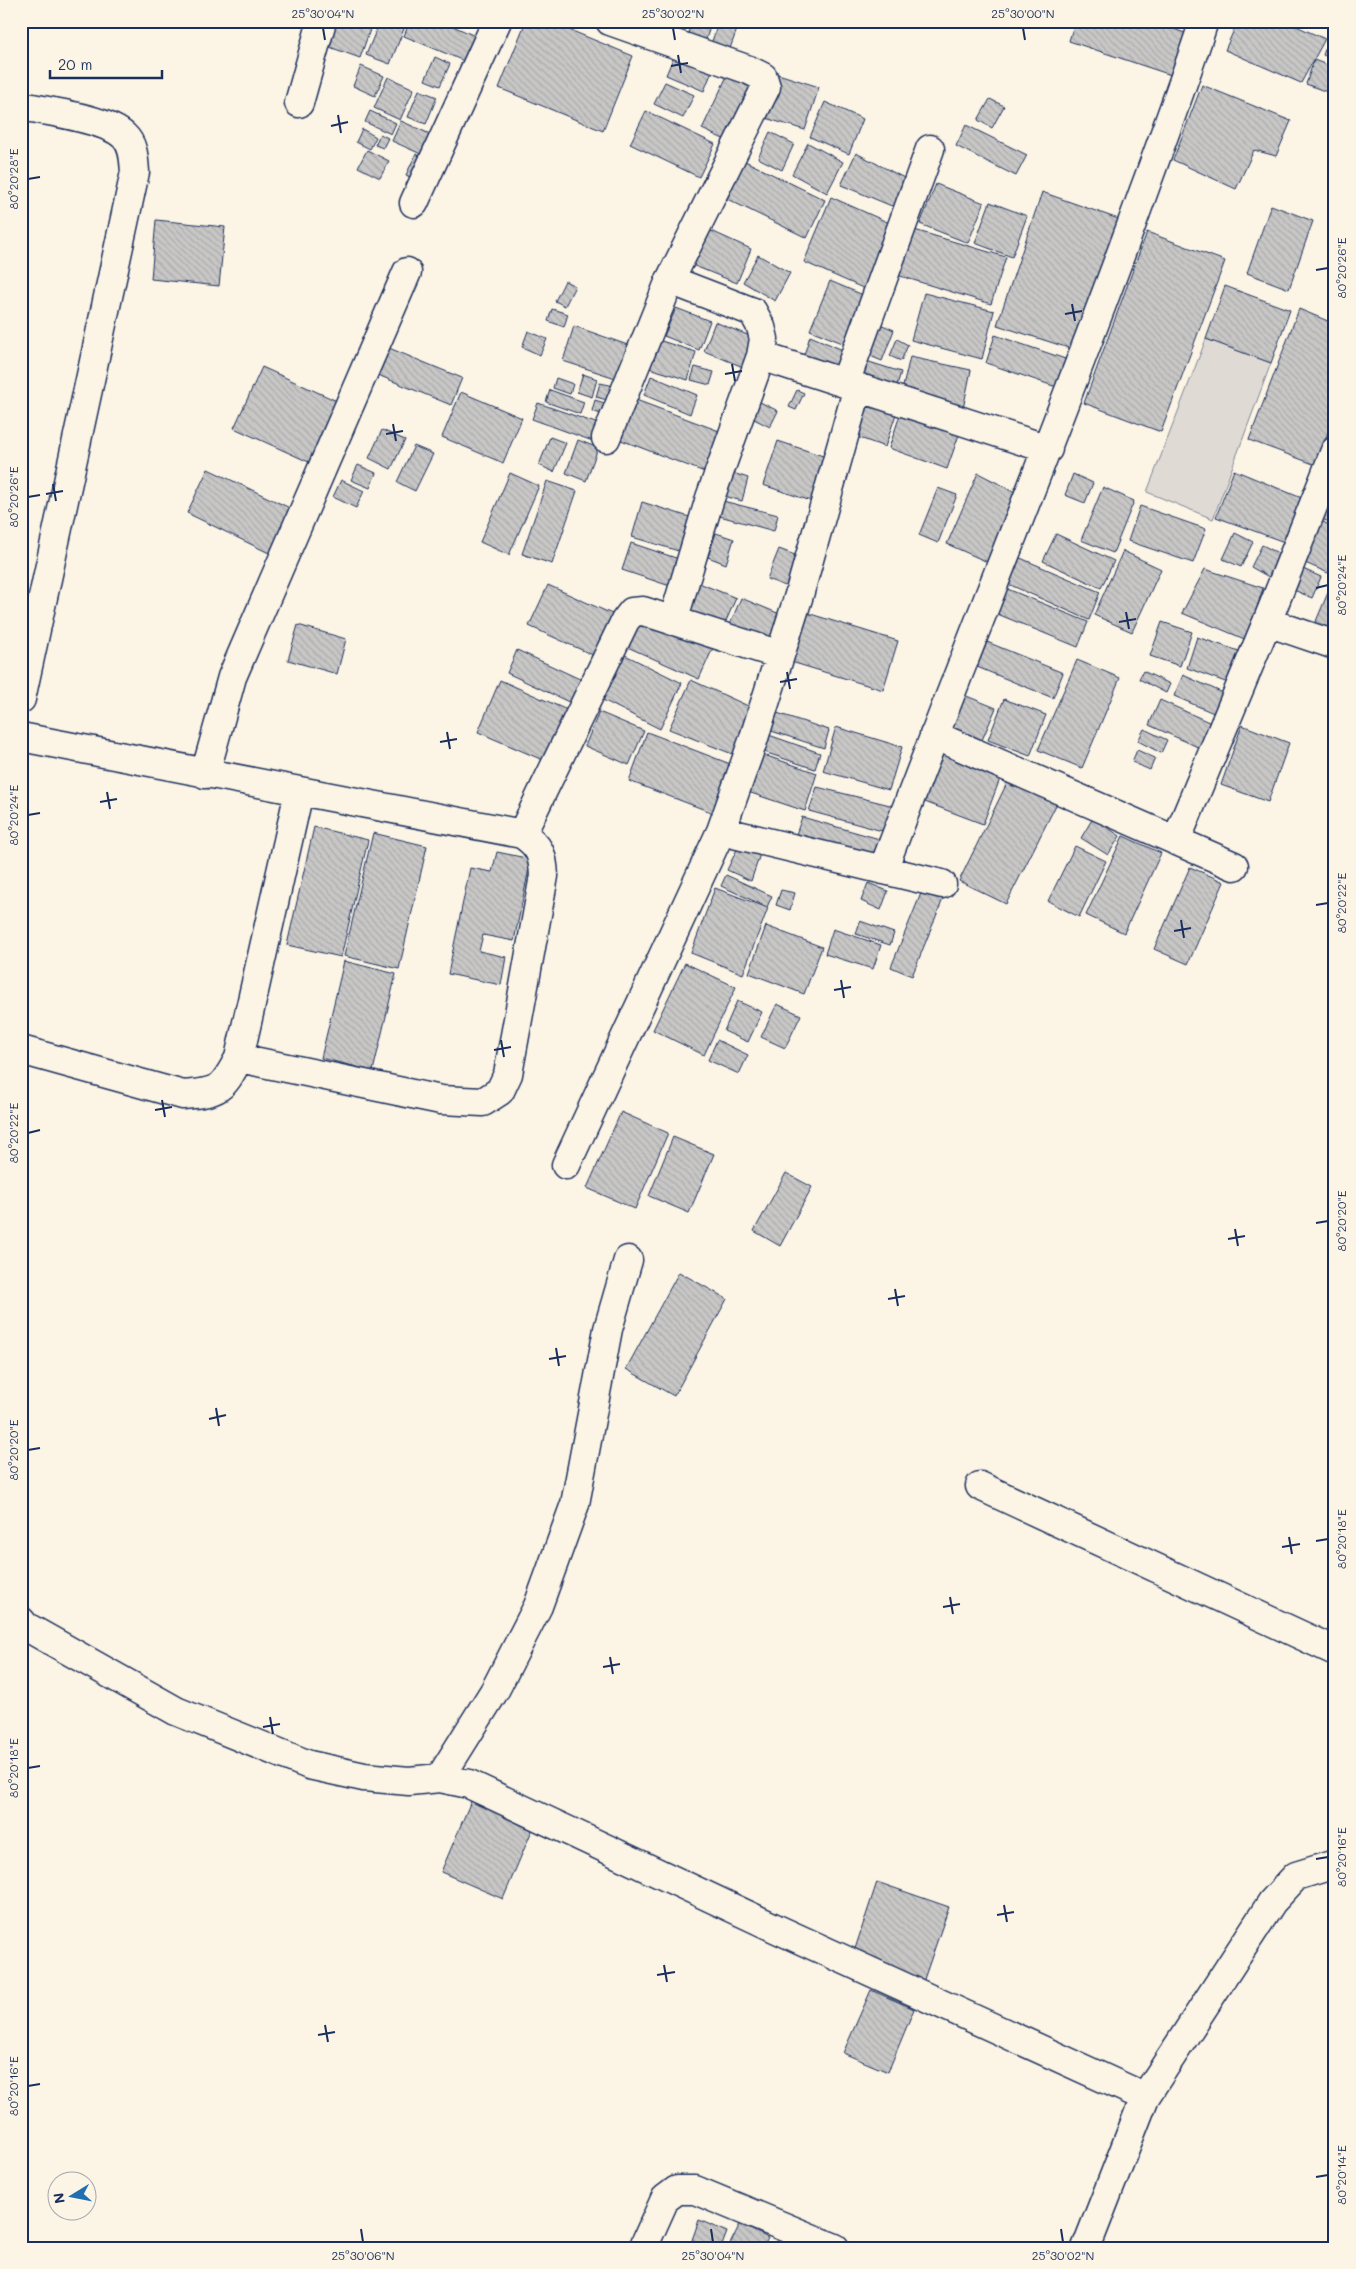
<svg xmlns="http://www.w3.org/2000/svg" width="1356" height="2269" viewBox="0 0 1356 2269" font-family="Mali,sans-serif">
<defs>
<pattern id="building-back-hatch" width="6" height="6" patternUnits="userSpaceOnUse" patternTransform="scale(1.25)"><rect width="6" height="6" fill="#c8c7c6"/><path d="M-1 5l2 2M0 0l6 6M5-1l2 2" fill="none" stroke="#ababac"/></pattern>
</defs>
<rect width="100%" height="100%" fill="#fcf5e5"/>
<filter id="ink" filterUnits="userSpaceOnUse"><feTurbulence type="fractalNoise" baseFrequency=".02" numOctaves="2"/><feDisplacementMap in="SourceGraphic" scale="10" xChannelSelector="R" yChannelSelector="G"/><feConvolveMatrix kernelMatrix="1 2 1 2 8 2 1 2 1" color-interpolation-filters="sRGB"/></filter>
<g filter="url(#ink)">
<path fill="#dfdbd4" stroke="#7d8599" d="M1206,339L1271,363L1213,519L1147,492Z"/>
<path fill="url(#building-back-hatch)" stroke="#1b2f5e" d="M333,21H373L360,58L324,45Z
M380,21H407L390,64L366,55Z
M410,21H442L475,36L464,61L404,36Z
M470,21H485L483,27Z
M526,21H548L633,56L603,131L499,88Z
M692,21H712L704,45L686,39Z
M719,21H740L728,54L710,47Z
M1075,21H1150L1194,36L1180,78L1069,41Z
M1238,21H1285L1325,39L1301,83L1225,50Z
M1335,22V60L1323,55Z
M677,49L715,64L704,91L666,75Z
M435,57L450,64L440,86L425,80Z
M1314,60L1335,68V95L1306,84Z
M361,66L384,76L375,96L353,86Z
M775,73L819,87L805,130L762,117Z
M727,76L760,92L736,145L702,129Z
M388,77L414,89L400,120L374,108Z
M665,82L694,95L683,118L654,104Z
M1202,85L1291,121L1276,156L1254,150L1236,189L1173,160Z
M419,90L437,97L426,124L408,117Z
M990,99L1004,106L992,128L978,120Z
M825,102L863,119L849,154L810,137Z
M370,111L396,123L391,134L365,122Z
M646,111L715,144L699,177L630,144Z
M401,121L430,134L421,154L392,141Z
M966,125L1027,155L1016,176L956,146Z
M362,129L376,137L370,149L356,142Z
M770,132L794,144L782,170L758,158Z
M380,134L388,138L383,148L375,145Z
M808,143L843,162L827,193L792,174Z
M367,150L389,161L380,178L358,167Z
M856,153L912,182L899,209L841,185Z
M416,154L427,160L417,181L406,175Z
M745,161L825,200L807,238L727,199Z
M936,184L984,203L968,243L920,224Z
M1042,192L1124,221L1075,350L997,325Z
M831,197L896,226L872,292L804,262Z
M990,202L1027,216L1012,257L975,243Z
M1271,205L1313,221L1289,289L1247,273Z
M1335,205V225L1328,223Z
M156,220L225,227L219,286L151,279Z
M707,229L751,249L737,283L692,265Z
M911,229L1006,257L991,304L897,275Z
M1147,232L1225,261L1161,432L1084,403Z
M758,255L790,273L775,301L743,282Z
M565,281L575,286L565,306L555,301Z
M830,281L875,300L855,348L810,330Z
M1225,286L1290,310L1271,363L1206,339Z
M924,293L994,311L982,359L911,340Z
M676,308L710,321L699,350L664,336Z
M552,309L568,314L564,327L548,321Z
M1299,309L1335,324V413L1316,465L1249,440Z
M715,322L755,338L743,367L704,351Z
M880,324L894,330L882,361L868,355Z
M574,326L636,348L625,381L563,361Z
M528,331L547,339L540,355L522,347Z
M995,335L1077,363L1068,391L986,363Z
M810,336L850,353L843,372L803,358Z
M655,339L696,352L688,380L646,367Z
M897,339L908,345L901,361L890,356Z
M384,346L462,378L451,405L373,373Z
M910,357L971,370L963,409L901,395Z
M866,361L901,372L895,392L860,381Z
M262,367L339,402L311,463L234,428Z
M695,367L714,372L710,385L691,380Z
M583,374L597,379L592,397L577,392Z
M651,376L697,395L690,414L644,395Z
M556,378L573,384L570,394L553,388Z
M600,383L619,387L615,402L596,397Z
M550,390L584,402L580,414L546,402Z
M797,390L804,393L796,410L789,407Z
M461,392L522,418L503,463L442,437Z
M595,400L611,405L607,416L592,411Z
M636,400L730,435L715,476L621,440Z
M870,401L897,411L885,447L857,437Z
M760,402L778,411L770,427L752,418Z
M538,403L607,427L601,444L532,419Z
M903,406L962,426L947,469L889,448Z
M382,430L405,440L391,469L369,458Z
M550,437L566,443L554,472L539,465Z
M578,440L598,448L586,481L566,473Z
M778,441L835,460L820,504L763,485Z
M414,446L433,454L415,491L397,482Z
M358,465L376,473L370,488L351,480Z
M208,469L294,510L273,555L187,513Z
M1234,470L1304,499L1287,543L1216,517Z
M730,472L748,478L742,501L724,496Z
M510,473L539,486L509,555L480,542Z
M978,473L1021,495L992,564L947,544Z
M1073,474L1093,483L1085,503L1065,495Z
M1335,478V524L1319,518Z
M341,480L364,491L356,508L333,497Z
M547,481L577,491L552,564L522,554Z
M1103,487L1134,501L1113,553L1081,540Z
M938,488L957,495L938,543L919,535Z
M719,500L778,515L774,531L716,515Z
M642,502L702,521L692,555L632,537Z
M1140,506L1206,529L1193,563L1128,541Z
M1321,521L1335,528V576L1303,562Z
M716,533L734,539L726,564L708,557Z
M1235,533L1253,542L1241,567L1223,559Z
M1056,534L1114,561L1101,588L1043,561Z
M631,543L679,559L670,586L622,570Z
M1262,545L1286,557L1274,580L1251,567Z
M779,549L808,560L796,590L767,579Z
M1123,551L1161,569L1132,632L1094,615Z
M1018,557L1100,592L1089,620L1006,583Z
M1205,569L1263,588L1247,640L1182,613Z
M1303,569L1321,577L1312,598L1294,590Z
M699,583L736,598L723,628L687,613Z
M1332,583L1335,584V635L1314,626Z
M548,585L623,619L604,660L529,626Z
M1005,588L1088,622L1078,647L995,613Z
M741,598L787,617L774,649L728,629Z
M804,612L898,641L883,690L788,661Z
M638,617L716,641L699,679L623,645Z
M1162,622L1192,632L1180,666L1150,656Z
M298,625L346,639L337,674L288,660Z
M1197,637L1242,652L1231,684L1187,668Z
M987,642L1063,673L1053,698L977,667Z
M517,650L584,681L573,704L507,673Z
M619,652L682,683L660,729L597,697Z
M1077,660L1120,678L1082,768L1038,750Z
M1143,671L1170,684L1166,693L1139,679Z
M1183,675L1232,697L1223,717L1174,696Z
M500,680L567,710L545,761L478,732Z
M691,680L757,710L740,757L669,729Z
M964,695L996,708L982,740L951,727Z
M1004,699L1046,715L1030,756L988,740Z
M1160,700L1211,723L1200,748L1149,725Z
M771,711L829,730L824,748L765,729Z
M599,712L644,731L629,765L585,746Z
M1242,725L1289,743L1268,802L1221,785Z
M836,727L902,747L889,790L823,771Z
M1144,729L1167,740L1161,753L1138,741Z
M647,732L733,765L716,814L629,781Z
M766,734L820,753L815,769L761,751Z
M1137,750L1155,758L1150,770L1132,762Z
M935,751L1001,776L983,824L917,799Z
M758,753L817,773L805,811L745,791Z
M1009,779L1057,803L1006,904L959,881Z
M817,787L894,806L886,832L809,811Z
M802,817L883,840L877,862L793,843Z
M1093,818L1120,836L1108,855L1081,838Z
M314,827L368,840L341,957L287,945Z
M373,833L427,846L399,969L344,956Z
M1123,836L1161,853L1124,933L1086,915Z
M740,843L761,851L751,881L727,870Z
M1075,846L1106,861L1079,917L1048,901Z
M497,852L531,859L514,941L483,935L479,951L506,957L501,985L448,974L470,868L492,872Z
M1190,867L1224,882L1188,964L1154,949Z
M726,875L772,896L767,907L721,886Z
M868,883L888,891L881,910L861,901Z
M924,886L945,894L912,976L891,967Z
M715,888L768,908L743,974L691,953Z
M781,890L795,893L790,910L776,905Z
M860,921L894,933L890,945L856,934Z
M766,926L822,947L804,994L749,973Z
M833,929L881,945L873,969L825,954Z
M344,961L396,974L373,1071L321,1058Z
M685,963L736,987L704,1055L653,1030Z
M737,1001L762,1012L748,1042L724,1031Z
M777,1004L801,1015L785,1048L761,1037Z
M717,1040L748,1055L739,1074L708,1060Z
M621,1112L668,1133L635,1209L587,1188Z
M673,1137L714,1154L689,1213L649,1196Z
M786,1173L812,1187L780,1246L754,1231Z
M679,1272L727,1299L674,1396L626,1369Z
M471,1801L533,1828L503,1899L441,1872Z
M877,1882L949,1907L923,1982L852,1958Z
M871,1990L914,2009L888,2072L843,2053Z
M699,2220L727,2232L721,2248H710L692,2240Z
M740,2224L768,2238L763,2248H728Z"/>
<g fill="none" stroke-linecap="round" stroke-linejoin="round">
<defs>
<path id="minor" d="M299,103L322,21
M21,106C46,111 107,119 124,136C134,145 134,160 135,172L21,699
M414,203L497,21
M670,280L753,312L761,327L764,339L761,356L710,498L673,621
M761,356L1048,449
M845,383L930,149
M606,438L670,280L766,87L763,77L749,70L610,21
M1267,622L1335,645
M934,735L1234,866
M21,737L522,834C540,846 543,855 544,876L508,1074L500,1091L483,1102L441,1100L239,1058
M205,774L232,677L407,272
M721,831L942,884
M522,834L625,621L632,612L643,611L780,655
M1176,841L1267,622L1335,451
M883,870C968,644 1061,421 1143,193C1164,136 1185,79 1204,21
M21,1050L183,1095C220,1092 222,1090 239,1058L299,792
M566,1165L721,831L753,741L799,595L858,387
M980,1486L1335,1651
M21,1621L25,1626L176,1711L309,1765L364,1777L409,1781L440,1778L469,1784L777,1929L1145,2097
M440,1778L495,1690L538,1606L575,1504L608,1329L628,1260
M643,2248L665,2199L677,2190H695L835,2248
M1086,2248L1145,2097L1272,1902L1296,1876L1335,1864"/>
</defs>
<use href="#minor" stroke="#1b2f5e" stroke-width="31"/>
<use href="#minor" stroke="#fcf5e5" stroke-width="28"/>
</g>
</g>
<path fill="none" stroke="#1b2f5e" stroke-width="2" d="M323,28L325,40M673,28L675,40M1023,28L1025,40M678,55L681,73M671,66L688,63M338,115L341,133M331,126L348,122M28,179L40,177M1316,270L1328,268M1072,304L1075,321M1065,314L1082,311M732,364L735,381M725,374L742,371M393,424L396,441M386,434L403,431M53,484L56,501M46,494L63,491M28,497L40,495M1316,588L1328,585M1126,612L1129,629M1119,622L1136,619M787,672L790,689M780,682L797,679M447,732L450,749M440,742L457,739M107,792L110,809M100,802L117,799M28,815L40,813M1316,905L1328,903M1181,920L1184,938M1174,931L1191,928M841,980L844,998M834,990L851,987M501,1040L504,1057M494,1050L511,1047M162,1100L165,1117M155,1110L172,1107M28,1133L40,1130M1316,1223L1328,1221M1235,1229L1238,1246M1228,1239L1245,1236M895,1289L898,1306M888,1299L905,1296M556,1348L559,1366M549,1359L566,1356M216,1408L219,1426M209,1419L226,1415M28,1450L40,1448M1289,1537L1292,1554M1316,1541L1328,1539M1282,1547L1300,1544M950,1597L953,1614M943,1607L960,1604M610,1657L613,1674M603,1667L620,1664M270,1717L273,1734M263,1727L280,1724M28,1768L40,1766M1316,1859L1328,1857M1004,1905L1007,1922M997,1915L1014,1912M664,1965L667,1982M657,1975L675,1972M325,2025L328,2042M318,2035L335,2032M28,2086L40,2084M1316,2177L1328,2175M361,2229L363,2242M711,2229L713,2242M1061,2229L1063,2242"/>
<rect width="1356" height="2269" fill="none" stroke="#fcf5e5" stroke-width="55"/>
<g transform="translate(72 2196) rotate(260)"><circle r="24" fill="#fcf5e5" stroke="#a2a6af"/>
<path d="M0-4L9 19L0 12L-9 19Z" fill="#1f6fb2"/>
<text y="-8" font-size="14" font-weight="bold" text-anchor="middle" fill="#1b2f5e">N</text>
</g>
<path d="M50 70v8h112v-8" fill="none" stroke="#1b2f5e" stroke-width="2.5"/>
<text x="58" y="70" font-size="15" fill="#1b2f5e" stroke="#fcf5e5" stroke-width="4" paint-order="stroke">20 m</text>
<rect x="28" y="28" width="1300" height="2214" fill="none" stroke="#1b2f5e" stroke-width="2"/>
<g font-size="12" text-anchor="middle" fill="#1b2f5e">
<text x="323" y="18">25°30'04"N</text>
<text x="673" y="18">25°30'02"N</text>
<text x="1023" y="18">25°30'00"N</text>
<text transform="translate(14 179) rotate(-90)" y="4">80°20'28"E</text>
<text transform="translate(1342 268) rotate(-90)" y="4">80°20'26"E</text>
<text transform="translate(14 497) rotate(-90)" y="4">80°20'26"E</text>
<text transform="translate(1342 585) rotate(-90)" y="4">80°20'24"E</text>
<text transform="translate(14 815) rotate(-90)" y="4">80°20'24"E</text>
<text transform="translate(1342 903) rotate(-90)" y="4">80°20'22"E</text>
<text transform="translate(14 1133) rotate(-90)" y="4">80°20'22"E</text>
<text transform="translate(1342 1221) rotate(-90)" y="4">80°20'20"E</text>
<text transform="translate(14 1450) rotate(-90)" y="4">80°20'20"E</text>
<text transform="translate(1342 1539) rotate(-90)" y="4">80°20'18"E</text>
<text transform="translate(14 1768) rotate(-90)" y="4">80°20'18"E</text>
<text transform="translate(1342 1857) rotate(-90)" y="4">80°20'16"E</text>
<text transform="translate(14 2086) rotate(-90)" y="4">80°20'16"E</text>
<text transform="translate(1342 2175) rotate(-90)" y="4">80°20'14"E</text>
<text x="363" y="2260">25°30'06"N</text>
<text x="713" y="2260">25°30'04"N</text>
<text x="1063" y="2260">25°30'02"N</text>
</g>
</svg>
